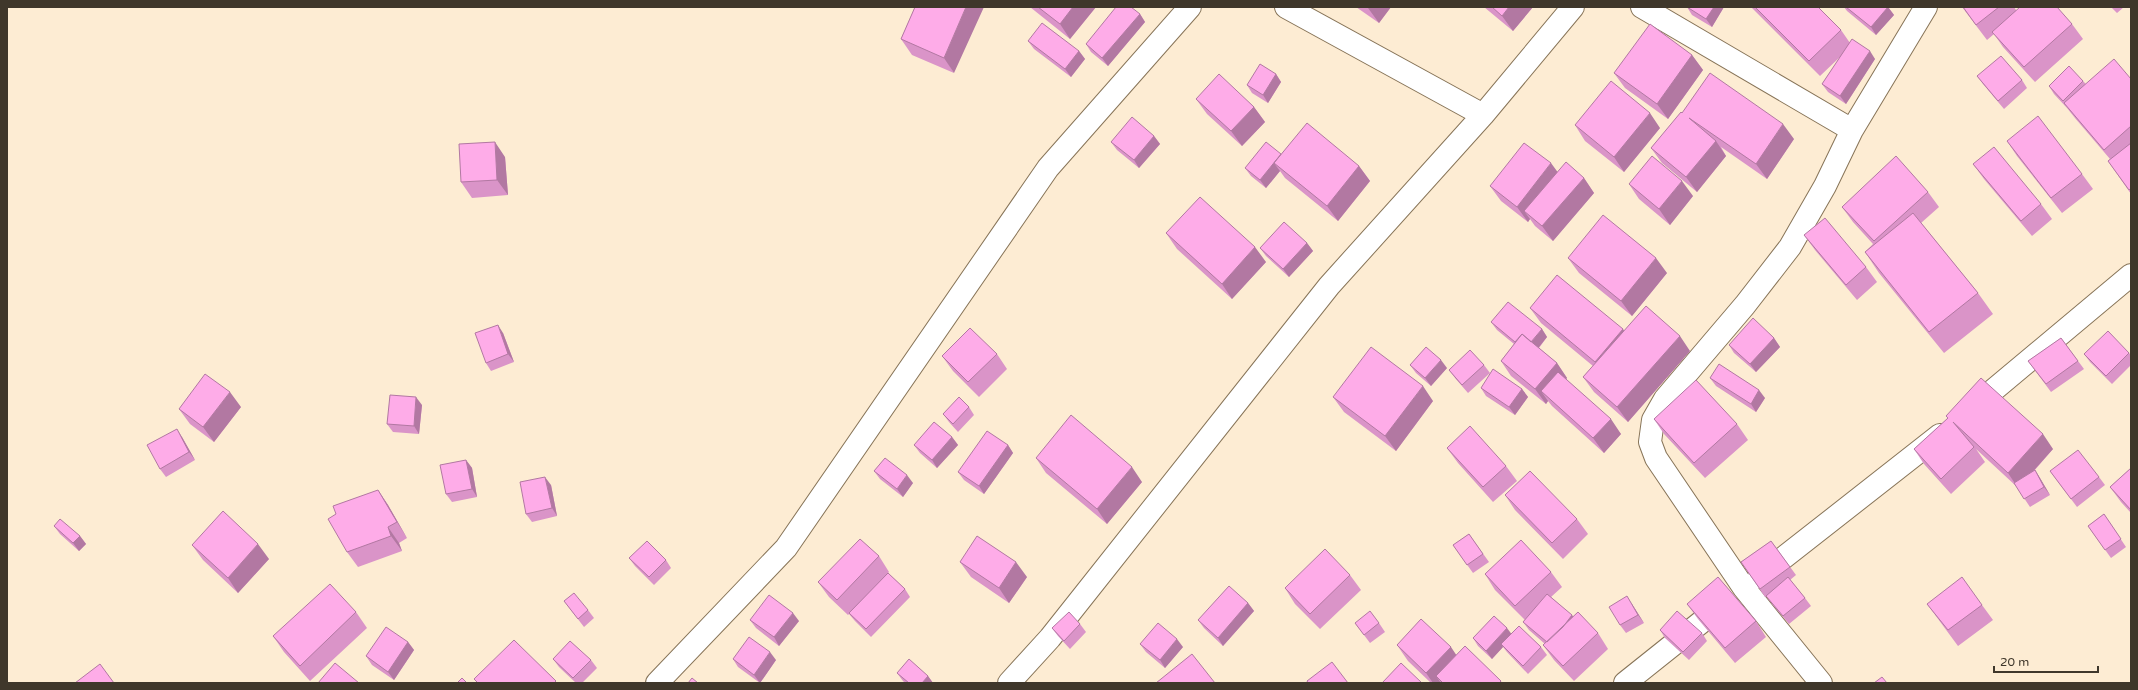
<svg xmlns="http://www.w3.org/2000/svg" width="2138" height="690" viewBox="0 0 2138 690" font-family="'Varela Round',sans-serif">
<rect width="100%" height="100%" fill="#fdecd3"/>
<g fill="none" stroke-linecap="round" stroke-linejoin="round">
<defs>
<path id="minor" d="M1286,7L1483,115
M1642,7L1852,130
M1972,408L2131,275
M1759,577L1940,435
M657,683L786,548L1048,168L1190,7
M1009,683L1050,638L1329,286L1483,115L1573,7
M1625,683L1724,604
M1821,683L1744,588L1656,458L1650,442L1653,420L1665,399L1745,305L1790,247L1825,186L1852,130L1926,7"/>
</defs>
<use href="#minor" stroke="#877458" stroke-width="24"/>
<use href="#minor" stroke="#fff" stroke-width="22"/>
</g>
<path fill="#da94c8" d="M915,7L954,73L912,55L901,39Z
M1030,7H1096L1070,39Z
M1356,7H1391L1379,23Z
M1484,7H1533L1513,31Z
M1687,7H1724L1712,27L1692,15Z
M1751,7H1818L1841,30L1850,43L1875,59L1846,104L1828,92L1822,84L1841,56L1820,76Z
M1844,7H1888L1894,15L1876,35L1847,11Z
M1962,7H2014L2016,10L2072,24L2083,39L2035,82L2003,47L1994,34L1987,40Z
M2111,7H2124L2117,13Z
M1140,14L1145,22L1108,66L1091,52L1086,44Z
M1028,41L1079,51L1085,59L1071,77L1034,49Z
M1692,55L1703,70L1668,119L1625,88L1614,73Z
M1276,74L1281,82L1268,103L1252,93L1247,85Z
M1977,76L2022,80L2027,88L2004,109L1983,84Z
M2131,79V194L2108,161L2110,159L2075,118L2067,108L2054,94L2049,86L2083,81L2086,84Z
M1196,99L1254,107L1265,122L1242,146L1207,114Z
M1682,113L1794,139L1767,179L1721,147L1726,156L1697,192L1662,163L1651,148Z
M1575,125L1660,128L1624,172L1585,141Z
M1154,136L1160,144L1139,168L1117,150L1111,142Z
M2007,141L2082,174L2093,189L2062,213L2017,156Z
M1281,155L1359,166L1370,181L1338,221L1285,178L1280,171L1266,188L1251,176L1245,168Z
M505,157L508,195L472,198L461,182Z
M1973,164L2041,204L2052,219L2032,236L1984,179Z
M1557,172L1584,178L1594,193L1553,241L1535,226L1530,219L1528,222L1501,201L1490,186Z
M1629,184L1693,196L1670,225L1639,199Z
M1928,192L1939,207L1921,223L1978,293L1993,314L1944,353L1879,273L1865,252L1873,244L1853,222L1842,207Z
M1166,233L1266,262L1232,299L1177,249Z
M1804,235L1866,267L1877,282L1857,300L1815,250Z
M1307,243L1313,251L1289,277L1266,256L1260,248Z
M1568,258L1667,273L1632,316L1579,273Z
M1530,308L1624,331L1690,351L1628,422L1594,392L1583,377L1593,366L1541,323Z
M1491,322L1542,329L1547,337L1539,348L1557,363L1567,378L1566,379L1621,434L1604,453L1552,406L1548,401L1546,404L1511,376L1501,361L1514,344L1497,330Z
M503,333L514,362L491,371L486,363Z
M1774,338L1780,347L1756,372L1734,353L1729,345Z
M2061,338L2084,369L2051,392L2028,361Z
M2129,353L2131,355V365L2112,384L2090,362L2084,354Z
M997,354L1007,369L979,397L953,371L942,356Z
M1410,365L1447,368L1431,386L1416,373Z
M1484,365L1490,373L1468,393L1455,378L1449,370Z
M1710,378L1765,398L1756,412L1716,386Z
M1481,388L1522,389L1528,397L1515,415L1486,396Z
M1333,397L1433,401L1396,451L1344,412Z
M422,405L419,434L393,432L387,424Z
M241,407L214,442L190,424L179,409Z
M969,407L974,415L958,432L949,422L943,414Z
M1946,416L2053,449L2034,471L2035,470L2040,478L2050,495L2030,507L2016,486L1976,449L1985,462L1951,494L1924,464L1914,449L1948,418Z
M1654,419L1737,424L1748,440L1705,478L1664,434Z
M182,437L195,460L166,477L160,469Z
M952,437L958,445L937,468L920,453L914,445Z
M1008,445L1013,453L984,494L964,480L958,472Z
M1447,448L1506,466L1517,481L1493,502L1458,463Z
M1036,458L1142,482L1107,524L1046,473Z
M466,460L472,468L477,497L452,502L446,494Z
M2131,468V513L2121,502L2110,487Z
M874,471L913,483L903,497L880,479Z
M2050,471L2099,477L2105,485L2077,507Z
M551,485L557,516L532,522L526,514Z
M378,490L388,505L407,538L399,543L402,551L358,567L347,552Z
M1505,495L1577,519L1588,534L1563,559L1515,510Z
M2104,514L2126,547L2111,558L2088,526Z
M54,526L80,536L86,544L79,551L60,534Z
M1469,534L1489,562L1473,573L1453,545Z
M1771,541L1796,575L1790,580L1805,598L1811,606L1789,624L1772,604L1767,596L1765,597L1741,562Z
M192,545L269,559L238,593L203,560Z
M879,556L889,572L888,573L905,589L910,597L871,637L855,621L849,614L848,615L829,597L818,582Z
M629,558L666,560L671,568L654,585L635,566Z
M960,562L1027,577L1009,603L971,577Z
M1551,572L1562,587L1551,597L1573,617L1598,633L1608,649L1574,681L1554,660L1543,645L1545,644L1529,630L1523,622L1525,620L1495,590L1485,574Z
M1350,575L1361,590L1320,629L1295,604L1285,588Z
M564,601L588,610L594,618L584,627Z
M1248,603L1254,611L1223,646L1204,628L1198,620Z
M1632,604L1644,623L1626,633L1620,625Z
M1687,604L1756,621L1766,637L1735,663L1698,619Z
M1927,604L1982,605L1993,620L1958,646Z
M356,612L367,628L310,681L284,652L273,636Z
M750,620L799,621L779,646L756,628Z
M1355,623H1379L1385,632L1370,643Z
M1080,624L1086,632L1070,649L1058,636L1052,628Z
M1660,630L1702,633L1707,641L1689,660L1665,638Z
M1511,634L1541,647L1547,655L1528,674L1507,652L1503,647L1492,659L1478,646L1473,638Z
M408,642L414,650L394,680L372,665L366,656Z
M1140,644L1183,647L1165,668L1146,652Z
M1397,645L1456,655L1501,681L1502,683H1431L1408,661Z
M553,659L591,660L597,668L582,683H576L559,667Z
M733,659L776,660L760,683L738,667Z
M897,673L928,676L933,683H905L903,681Z"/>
<path fill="#b278a2" d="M966,7H984L954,73L944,58Z
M1073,7H1096L1070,39L1060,24Z
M1369,7H1391L1379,23L1368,8Z
M1509,7H1533L1513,31L1502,16Z
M1714,7H1724L1712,27L1706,19Z
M1888,7L1894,15L1876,35L1871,27Z
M1140,14L1145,22L1108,66L1102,58Z
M1079,51L1085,59L1071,77L1065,69Z
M1870,51L1875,59L1846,104L1840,96Z
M1692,55L1703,70L1668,119L1657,104Z
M1276,74L1281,82L1268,103L1263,95Z
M1254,107L1265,122L1242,146L1231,131Z
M1650,113L1660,128L1624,172L1614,157Z
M1783,124L1794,139L1767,179L1756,164Z
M1154,136L1160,144L1139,168L1134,160Z
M1716,141L1726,156L1697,192L1686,177Z
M495,142L505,157L508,195L497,180Z
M1281,154L1274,163L1280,171L1266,188L1260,180Z
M1551,163L1562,178L1524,211L1530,219L1528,222L1517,207Z
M1359,166L1370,181L1338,221L1327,206Z
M1584,178L1594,193L1553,241L1542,226Z
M1682,181L1693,196L1670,225L1659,209Z
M1307,243L1313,251L1289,277L1283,269Z
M1255,247L1266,262L1232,299L1222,284Z
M1656,258L1667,273L1632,316L1621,301Z
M498,325L503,333L514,362L508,354Z
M1542,329L1547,337L1535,352L1530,344Z
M1623,329L1633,344L1606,377L1595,362Z
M1680,336L1690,351L1628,422L1617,407Z
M1774,338L1780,347L1756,372L1750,364Z
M1441,360L1447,368L1431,386L1425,378Z
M1557,363L1567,378L1550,399L1541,391L1548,401L1546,404L1535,389Z
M1423,386L1433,401L1396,451L1385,436Z
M1522,389L1528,397L1515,415L1509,407Z
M1759,390L1765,398L1756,412L1751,404Z
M230,392L241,407L214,442L203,427Z
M416,397L422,405L419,434L414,426Z
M1611,419L1621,434L1604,453L1593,438Z
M177,429L182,437L195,460L189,452Z
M2043,434L2053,449L2018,488L2008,473Z
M952,437L958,445L937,468L932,460Z
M1008,445L1013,453L984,494L979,486Z
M466,460L472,468L477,497L472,489Z
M1132,467L1142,482L1107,524L1097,509Z
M2035,470L2040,478L2050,495L2044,487Z
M907,475L913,483L903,497L897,489Z
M545,477L551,485L557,516L552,508Z
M378,490L388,505L407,538L397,522Z
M388,527L399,543L402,551L391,536Z
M80,536L86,544L79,551L73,543Z
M258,544L269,559L238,593L228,578Z
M1016,562L1027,577L1009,603L999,588Z
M1627,596L1632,604L1644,623L1638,615Z
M1248,603L1254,611L1223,646L1218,638Z
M793,613L799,621L779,646L774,637Z
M1572,615L1578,623L1549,644Z
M1507,628L1513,636L1501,644L1503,647L1492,659L1486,651Z
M1177,639L1183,647L1165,668L1160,660Z
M408,642L414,650L394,680L388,672Z
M1451,647L1461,662L1436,676L1441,683H1433L1426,673Z
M770,652L776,660L760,683L754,675Z
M928,676L933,683H922Z"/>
<path fill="#feace8" stroke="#b278a2" d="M915,7H966L944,58L901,39Z
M1038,7H1073L1060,24Z
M1116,7H1131L1140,14L1102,58L1086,44Z
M1492,7H1509L1502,16Z
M1687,7H1714L1706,19Z
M1755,7H1818L1841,30L1809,61Z
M1846,7H1888L1871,27Z
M1963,7H1999L1976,25Z
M2020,7H2057L2072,24L2024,67L1992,32Z
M1042,23L1079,51L1065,69L1028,41Z
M1650,24L1692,55L1657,104L1614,73Z
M1852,39L1870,51L1840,96L1822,84Z
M2001,56L2022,80L1998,101L1977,76Z
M2114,59L2131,79V126L2104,150L2064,103Z
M1260,64L1276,74L1263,95L1247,85Z
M2069,66L2083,81L2063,101L2049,86Z
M1710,73L1783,124L1756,164L1689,118L1716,141L1686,177L1651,148L1681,112L1682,113Z
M1219,74L1254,107L1231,131L1196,99Z
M1611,81L1650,113L1614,157L1575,125Z
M2038,116L2082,174L2051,198L2007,141Z
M1132,117L1154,136L1134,160L1111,142Z
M1307,123L1359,166L1327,206L1274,163Z
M495,142L497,180L461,182L459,144Z
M1266,142L1281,154L1260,180L1245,168Z
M1524,143L1551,163L1517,207L1490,186Z
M2131,143V188L2129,190L2108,161Z
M1994,147L2041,204L2021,221L1973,164Z
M1652,156L1682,181L1659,209L1629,184Z
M1896,156L1928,192L1874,241L1842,207Z
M1566,162L1584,178L1542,226L1524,211Z
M1200,197L1255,247L1222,284L1166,233Z
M1913,213L1978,293L1929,332L1865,252Z
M1603,215L1656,258L1621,301L1568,258Z
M1825,218L1866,267L1846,285L1804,235Z
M1284,222L1307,243L1283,269L1260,248Z
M1557,275L1623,329L1595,362L1530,308Z
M1508,302L1542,329L1531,342L1522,334L1515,342L1491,322Z
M1646,306L1680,336L1617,407L1583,377Z
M1753,318L1774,338L1750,364L1729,345Z
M498,325L508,354L486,363L475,333Z
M970,328L997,354L968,382L942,356Z
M2108,331L2129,353L2106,376L2084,354Z
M1522,334L1557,363L1535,389L1501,361Z
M2061,338L2078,361L2046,384L2028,361Z
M1371,347L1423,386L1385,436L1333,397Z
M1426,347L1441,360L1425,378L1410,365Z
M1470,350L1484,365L1462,385L1449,370Z
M1719,364L1759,390L1751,404L1710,378Z
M1493,369L1522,389L1509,407L1481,388Z
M1558,372L1611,419L1593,438L1541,391Z
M205,374L230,392L203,427L179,409Z
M1981,378L2043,434L2008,473L1953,422L1974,447L1941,479L1914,449L1948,418L1946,416Z
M1696,380L1737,424L1694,463L1654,419Z
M390,395L416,397L414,426L387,424Z
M959,397L969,407L953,424L943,414Z
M1071,415L1132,467L1097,509L1036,458Z
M934,422L952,437L932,460L914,445Z
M1470,426L1506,466L1483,487L1447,448Z
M177,429L189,452L160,469L147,445Z
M987,431L1008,445L979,486L958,472Z
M2078,450L2099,477L2071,499L2050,471Z
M885,458L907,475L897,489L874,471Z
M466,460L472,489L446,494L440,465Z
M2131,468V510L2110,487Z
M2035,470L2044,487L2024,499L2014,483Z
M1530,471L1577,519L1552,543L1505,495Z
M545,477L552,508L526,514L520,482Z
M378,490L397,522L388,527L391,536L347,552L328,519L336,514L333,506Z
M223,511L258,544L228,578L192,545Z
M2104,514L2121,539L2105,550L2088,526Z
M60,519L80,536L73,543L54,526Z
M1469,534L1483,554L1467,565L1453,545Z
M977,536L1016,562L999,588L960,562Z
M860,539L879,556L837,600L818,582Z
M1521,540L1551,572L1515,606L1485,574Z
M647,541L666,560L649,577L629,558Z
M1771,541L1790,567L1760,589L1741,562Z
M1325,549L1350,575L1310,614L1285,588Z
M888,573L905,589L866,629L849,613Z
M1718,577L1756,621L1725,648L1687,604Z
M1788,577L1805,598L1783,616L1766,596Z
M1962,577L1982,605L1948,630L1927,604Z
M330,584L356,612L300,666L273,636Z
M1229,586L1248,603L1218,638L1198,620Z
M574,593L588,610L578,619L564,601Z
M1547,594L1572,615L1563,627L1547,642L1523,622Z
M769,595L793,613L774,637L750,620Z
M1627,596L1638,615L1620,625L1609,607Z
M1370,611L1379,623L1364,635L1355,623Z
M1677,611L1702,633L1683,652L1660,630Z
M1069,612L1080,624L1064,641L1052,628Z
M1578,612L1598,633L1563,666L1543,645Z
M1494,616L1507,628L1486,651L1473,638Z
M1421,619L1451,647L1426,673L1397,645Z
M1158,623L1177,639L1160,660L1140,644Z
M1519,626L1541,647L1523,666L1501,644Z
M386,627L408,642L388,672L366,656Z
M749,637L770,652L754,675L733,659Z
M514,640L556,681L554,683H478L474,679Z
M570,641L591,660L573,678L553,659Z
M1465,646L1501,681L1499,683H1443L1436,676Z
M1192,654L1215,683H1156Z
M909,659L928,676L922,683H909L897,673Z
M1332,662L1348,683H1308L1307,681Z
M335,663L359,683H318Z
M1401,663L1422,683H1382Z
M100,664L114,683H75Z
M1882,677L1887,683H1874Z
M462,678L467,683H457Z
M692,678L698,683H688Z"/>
<rect width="2138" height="690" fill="none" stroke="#3f372b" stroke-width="16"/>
<path d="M1994 666v6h104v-6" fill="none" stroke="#3f372b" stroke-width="2"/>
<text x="2000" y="666" font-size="12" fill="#3f372b" stroke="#fdecd3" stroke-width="3" paint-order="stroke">20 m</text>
</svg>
